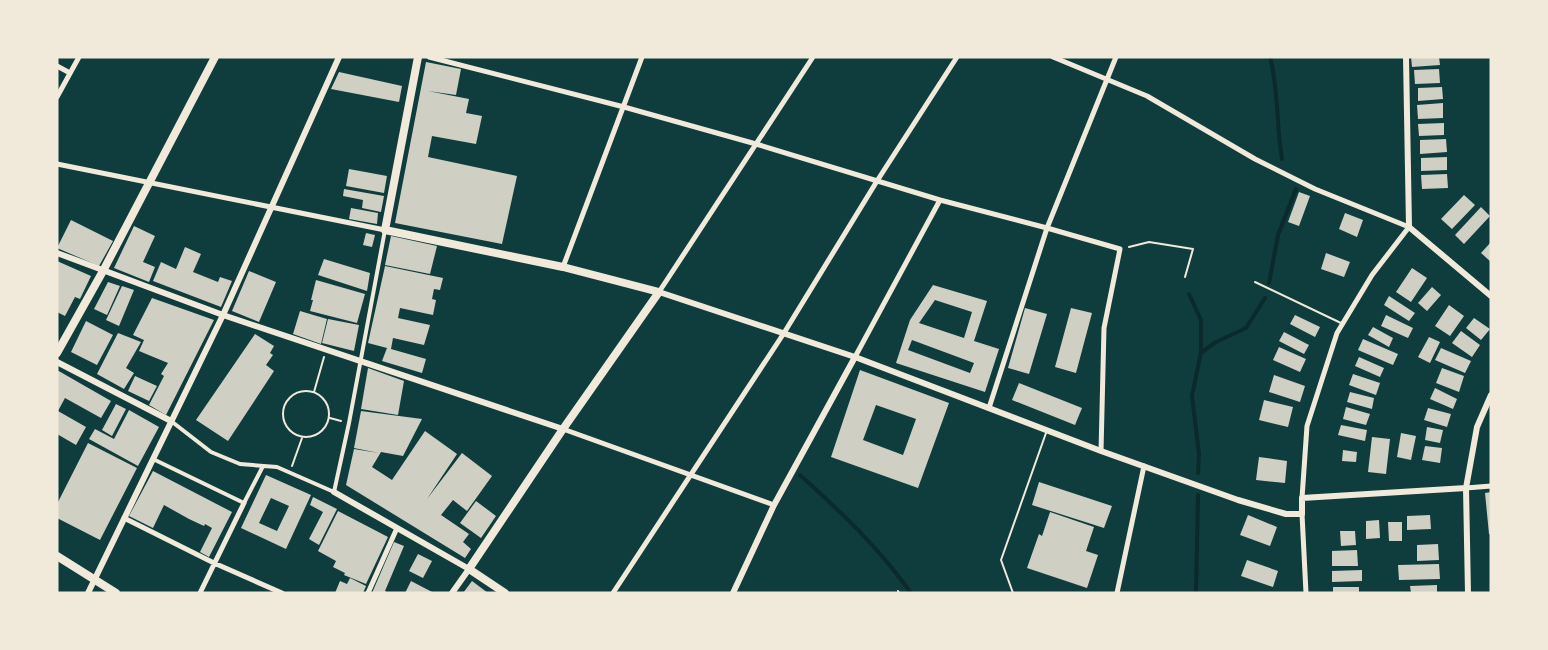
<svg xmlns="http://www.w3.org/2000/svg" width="1548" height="650" viewBox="0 0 1548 650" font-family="'Space Grotesk',sans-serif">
<rect width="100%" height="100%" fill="#0f3d3e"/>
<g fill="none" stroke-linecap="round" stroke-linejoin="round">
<path stroke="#0a2a2b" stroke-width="4" d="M1270,57C1279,91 1276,125 1282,159
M1269,283L1278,235L1296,189
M1189,294L1201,320V352L1192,396L1199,454L1198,473
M1202,352L1216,342L1246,328L1265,298
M800,475C841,512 880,549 911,593
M1196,593L1198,495"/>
</g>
<path fill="#cfcfc3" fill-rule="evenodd" d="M1411,57H1439L1440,65L1412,67Z
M426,62L461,69L456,95L428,91L469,99L466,113L482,116L476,144L432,136L428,157L517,176L502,244L395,223Z
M1439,69L1440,83L1415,84L1414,70Z
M339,72L402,86L399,102L331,89Z
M1442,87L1443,99L1418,101V88Z
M1443,103V118L1418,119L1417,105Z
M1444,123V135L1419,136L1418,124Z
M1446,139L1447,152L1420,154V140Z
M1447,157V170L1421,171V158Z
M349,169L387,176L384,193L346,186Z
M1447,174L1448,188L1422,189L1421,175Z
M344,189L384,196L381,212L362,208L363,200L343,196Z
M1299,192L1310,196L1299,226L1288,222Z
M1464,195L1475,205L1452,229L1441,219Z
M1481,207L1490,216L1464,244L1455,235Z
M351,208L378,213L377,224L349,219Z
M1345,213L1363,220L1357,237L1339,229Z
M71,220L113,241L99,266L57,248Z
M134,226L155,236L143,262L155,267L149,282L114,268Z
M366,233L375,235L372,247L363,245Z
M391,236L437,246L430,274L385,265Z
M1491,242V262L1481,253Z
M185,247L201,254L193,272L218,282L220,277L232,281L221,307L153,281L161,262L176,269Z
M1326,253L1350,262L1344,277L1321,269Z
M324,259L370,273L367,291L318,275Z
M57,261L91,276L80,299L75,297L65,316L57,312Z
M385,266L443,278L440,290L434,289L432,299L436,300L433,315L400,308L398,318L430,325L424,345L393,338L391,349L426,359L422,373L382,361L387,348L368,343Z
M1412,268L1427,278L1411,302L1396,292Z
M249,271L276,282L259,322L232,311Z
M316,280L365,294L357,323L310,311L313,300H311Z
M108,282L120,286L107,315L94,309Z
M933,285L987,301L974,341L999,349L985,392L896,363L910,320ZM935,300L972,312L964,338L919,323ZM912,340L974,363L970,373L908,350Z
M122,286L134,290L119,326L106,320Z
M1432,287L1441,295L1427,311L1418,303Z
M1389,296L1415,313L1409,321L1384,305Z
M152,298L214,320L166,415L149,405L164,376L161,374L168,363L139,351L144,340L133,335Z
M1449,305L1464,316L1450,336L1435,326Z
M1025,308L1047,314L1029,374L1008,368Z
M1071,308L1092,313L1076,373L1055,367Z
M300,311L327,319L321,344L293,334Z
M1295,315L1320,327L1315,337L1290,324Z
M1386,315L1413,328L1408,338L1381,326Z
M1474,318L1490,329L1481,340L1466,328Z
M328,319L359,325L354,351L322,343Z
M86,321L113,335L97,365L71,352Z
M1373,327L1393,338L1389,347L1368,335Z
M1461,331L1480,345L1472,357L1452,343Z
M1284,332L1309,345L1304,354L1279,341Z
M118,333L141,342L126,368L134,373L124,389L97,374Z
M255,334L274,346L270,353L273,355L266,365L274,371L228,441L196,420Z
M1429,337L1440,342L1430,363L1418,357Z
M1363,339L1398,354L1393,365L1358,350Z
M1279,347L1306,359L1300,372L1273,360Z
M1441,348L1471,361L1465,373L1435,360Z
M1359,357L1384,368L1380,377L1355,366Z
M368,368L404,381L398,415L361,409Z
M1442,368L1464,376L1459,392L1436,383Z
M57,370L111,401L101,418L65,398L58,411L86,427L76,445L57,434Z
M860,370L949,403L918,488L831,457ZM876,405L916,419L903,455L863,440Z
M1353,374L1380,383L1376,395L1349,385Z
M1274,375L1305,386L1300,402L1269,392Z
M135,376L157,386L149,401L128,391Z
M1019,383L1082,408L1075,425L1012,400Z
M1435,388L1457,399L1453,409L1430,399Z
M1350,392L1374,398L1372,409L1347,402Z
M1264,400L1293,407L1288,427L1259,420Z
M116,404L126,409L112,436L102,430Z
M1346,407L1370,414L1366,425L1343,419Z
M1428,408L1451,414L1447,427L1424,420Z
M129,410L159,427L138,466L89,439L95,429L114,439Z
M361,411L422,419L403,456L381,452L372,467L392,480L425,431L457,454L427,499L462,453L492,476L467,511L453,500L441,515L469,534L463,542L471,549L465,558L346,485L354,449L379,453L354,448Z
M1341,425L1367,430L1365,441L1338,435Z
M1427,427L1443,430L1440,443L1425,440Z
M1401,433L1416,436L1411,460L1397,457Z
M1372,437L1390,439L1386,474L1368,472Z
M88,443L137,468L100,540L57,518V504Z
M1425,446L1442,448L1440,463L1422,460Z
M1343,450L1357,452L1356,462L1342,461Z
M1259,457L1287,461L1285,483L1256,480Z
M153,471L232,512L209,557L200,552L212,528L205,524L204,526L189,519L164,505L153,528L129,516Z
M266,475L311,495L286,549L241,528ZM271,498L289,506L277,531L259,523Z
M1039,482L1112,506L1104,528L1032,505Z
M1491,492V534H1489L1485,493Z
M313,497L337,509L319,545L309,539L323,512L310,505Z
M476,501L496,516L481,538L460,523Z
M338,511L388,537L366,584L344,575L345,573L333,567L336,561L318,551Z
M1050,512L1094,527L1086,551L1098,555L1087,588L1027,568L1039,534L1042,536Z
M1248,515L1277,527L1270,546L1240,535Z
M1430,515L1431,529L1407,530V516Z
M1379,520L1380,538L1366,539V521Z
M1388,522H1402V541H1389Z
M1340,531H1355L1356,545L1341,546Z
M394,542L404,546L385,591L388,593H372Z
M1438,544L1439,560L1417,561V545Z
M1357,550L1358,566H1332V551Z
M418,554L432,561L423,578L409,571Z
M1247,560L1278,571L1273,587L1241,576Z
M1439,564L1440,579L1399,580L1398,565Z
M1362,570V581L1332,582V571Z
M350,578L366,586L363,593H335L340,581L347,584Z
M411,581L434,593H405Z
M472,581L488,593H463Z
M1437,585V593H1411L1410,586Z
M1333,587H1359V593H1333Z"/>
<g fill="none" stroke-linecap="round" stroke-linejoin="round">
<path stroke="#f1e9da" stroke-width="2" d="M1129,247L1149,242L1193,249L1185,277
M283 414a23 23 0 1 1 46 0a23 23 0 1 1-46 0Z
M314,392L324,357
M330,418L341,421
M292,466L302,438"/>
<path stroke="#f1e9da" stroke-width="2" d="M1255,282L1343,324
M898,591L899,593
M1013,593L1001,560L1046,433"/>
<path stroke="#f1e9da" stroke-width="4" d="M171,421L211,452L240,464L277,467L334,492L349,423L385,230
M153,459L244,503L263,466"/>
<path stroke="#f1e9da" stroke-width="5" d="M429,57L624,107L756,144L940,200L1047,228L1120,249L1104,328L1101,451
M1053,57L1147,96L1255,159L1315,189L1409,227L1372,275L1337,333L1307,426L1302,498
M57,66L70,73
M57,97L79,57
M57,164L385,230
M563,267L642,57
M659,292L813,57
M855,357L940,200
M989,408L1047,228L1116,57
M563,429L774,505
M1466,488L1491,486
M1302,514L1306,593
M124,518L214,563L282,593
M200,593L244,503
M368,593L397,528
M613,593L784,333L877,181L957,57
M1117,593L1144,466"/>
<path stroke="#f1e9da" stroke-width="6" d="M1406,57L1409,227L1491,296
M57,253L223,315L563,429
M659,292L855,357L1101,451L1238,500L1286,514H1302V498L1466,488
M57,362L171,421
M334,492L469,569L452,593
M88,593L223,315L339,57
M733,593L774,505L855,357
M1468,593L1466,488L1477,427L1491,395"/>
<path stroke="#f1e9da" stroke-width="8" d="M418,57L385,230L563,267L659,292L563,429L469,569L505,593
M57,353L103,271L215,57
M57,556L116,593"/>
</g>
<rect width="1548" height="650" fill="none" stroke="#f1e9da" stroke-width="117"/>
</svg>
